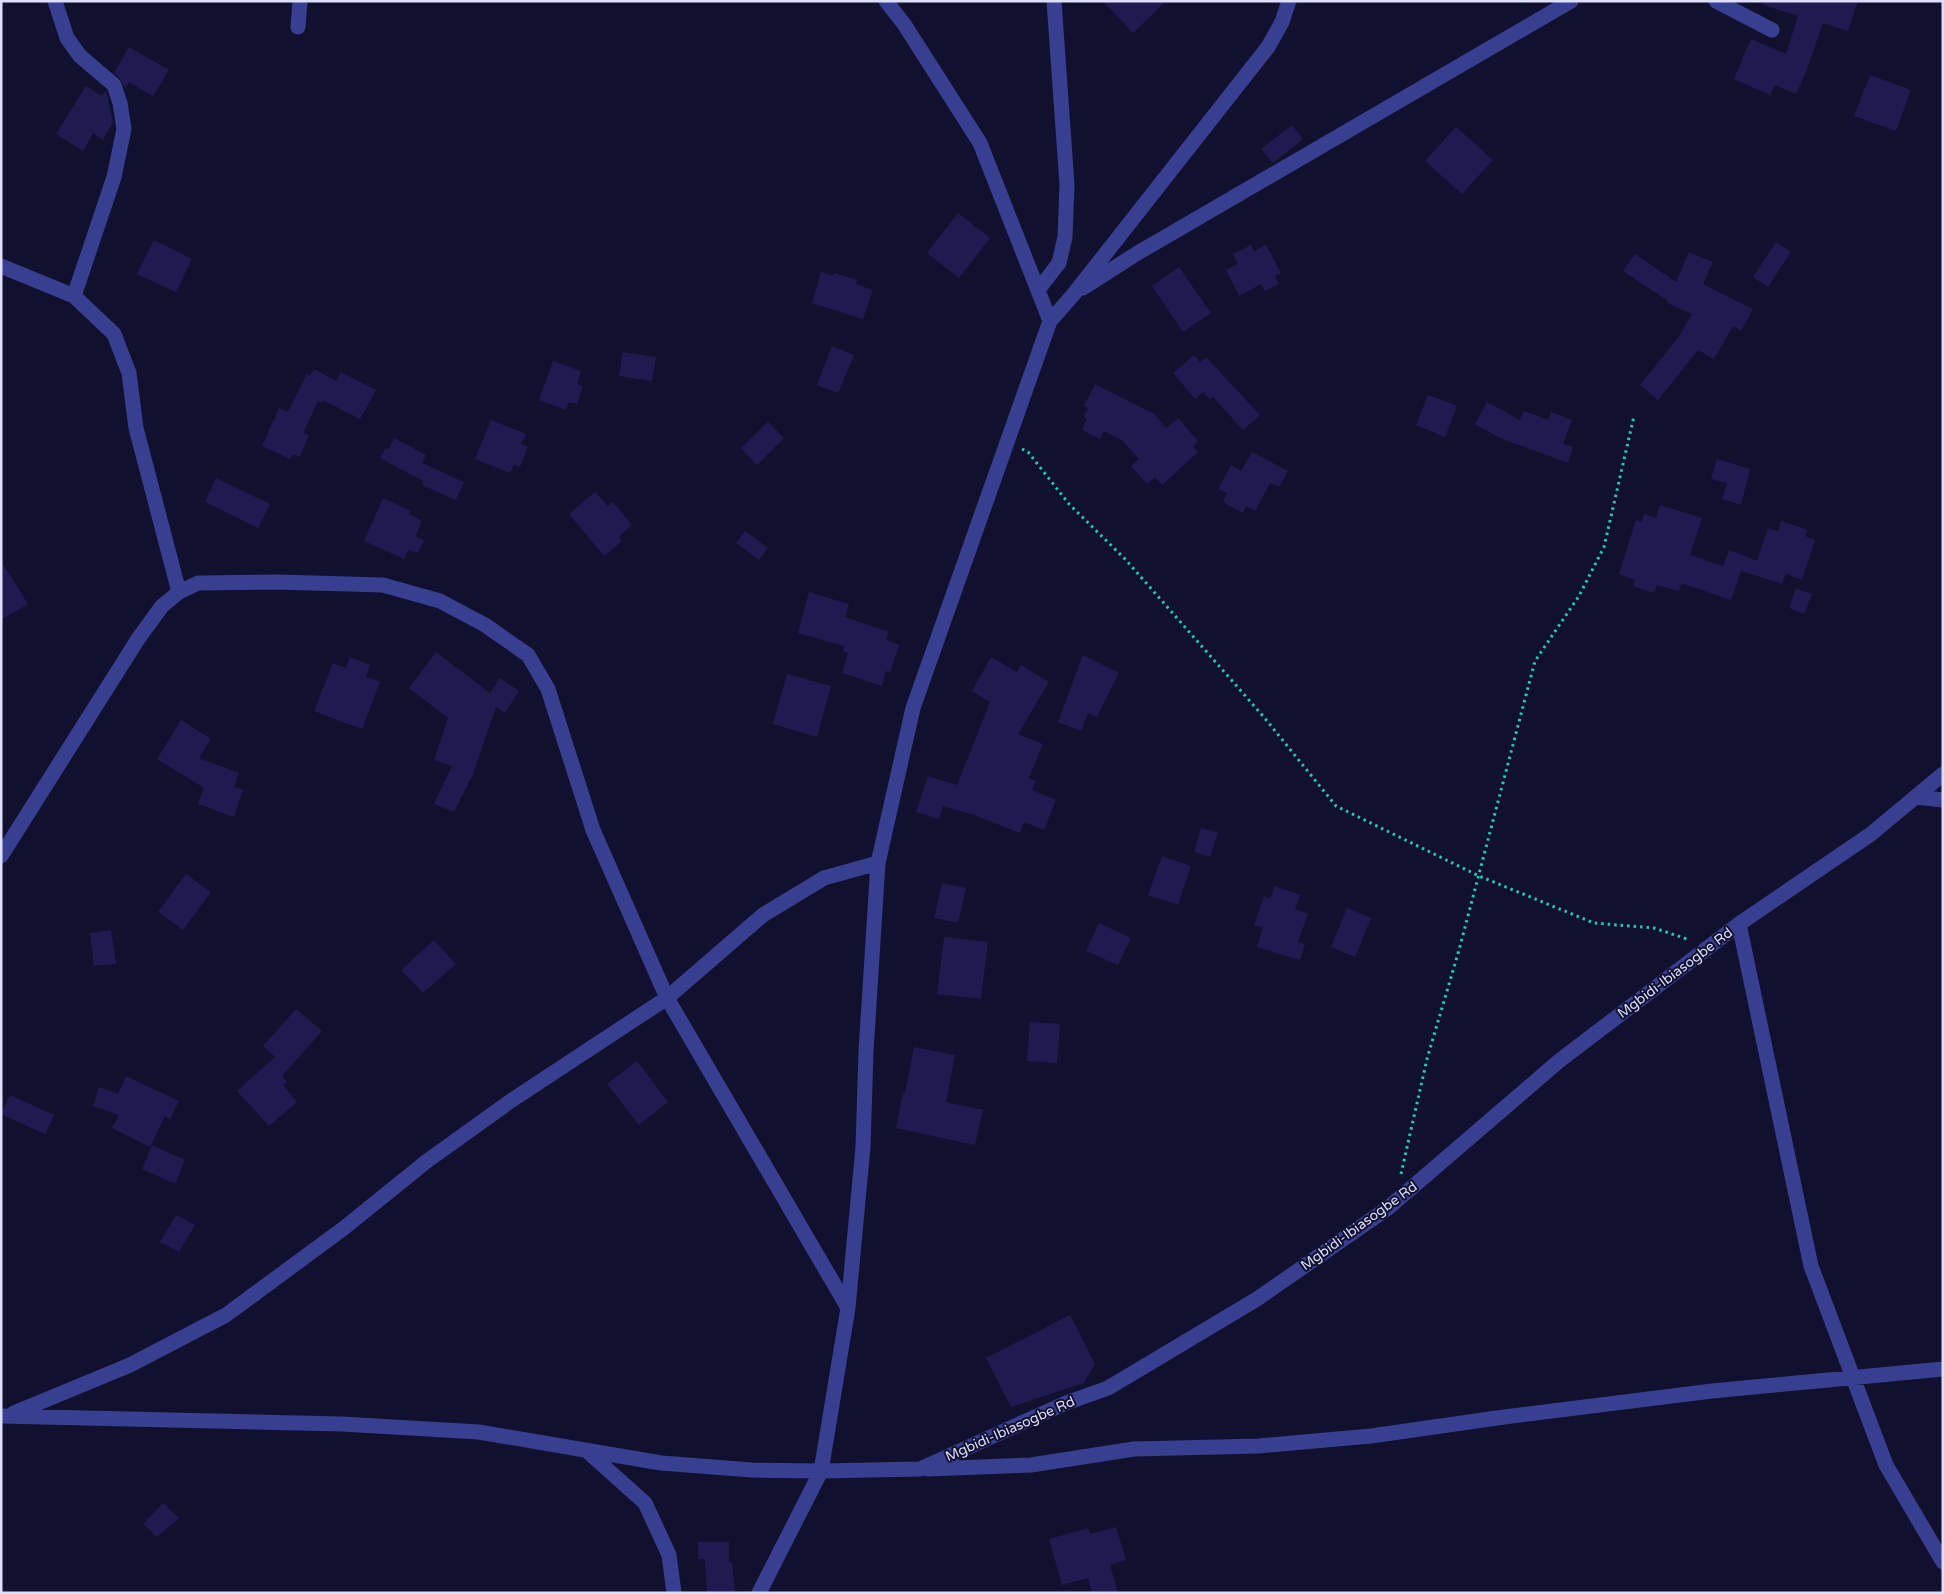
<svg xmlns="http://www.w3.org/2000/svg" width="1944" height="1594" viewBox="0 0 1944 1594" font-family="'Varela Round',sans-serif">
<rect width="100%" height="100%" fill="#12102f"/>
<path fill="#1f1b51" d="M1103,1H1166L1133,33Z
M1764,1H1858L1848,31L1823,23L1806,72L1796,94L1775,85L1770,95L1734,79L1751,39L1786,54L1798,16L1763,5Z
M129,47L169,70L153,96L129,82L125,88L120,78L114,73Z
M1870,75L1911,90L1896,131L1854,116Z
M86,86L102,96L106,90L113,122L103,140L93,133L83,151L56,134Z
M1292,125L1303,139L1273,163L1261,149Z
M1456,127L1493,160L1462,194L1425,161Z
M958,213L990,238L959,278L927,253Z
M154,240L192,259L176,292L137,274Z
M1776,242L1791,252L1768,287L1753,277Z
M1251,245L1254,251L1266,245L1281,273L1275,276L1279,284L1265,291L1261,284L1239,296L1226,270L1238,264L1233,254Z
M1689,252L1713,262L1703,284L1753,309L1741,331L1733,326L1714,359L1698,350L1658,400L1640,385L1678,338L1692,314L1667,303L1668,301L1623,271L1635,254L1676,282Z
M1179,267L1211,313L1183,332L1152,286Z
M821,272L833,276L834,273L857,280L856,284L873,290L863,319L812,303Z
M832,346L854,355L838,393L817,385Z
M623,352L656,357L652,381L619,376Z
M1194,355L1200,362L1206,357L1260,415L1243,430L1213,397L1210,399L1203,392L1195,399L1173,373Z
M553,361L581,371L577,384L583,386L577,404L569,402L566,410L539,400Z
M314,369L336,381L341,372L376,390L360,419L323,400L322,403L318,401L303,433L309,435L300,457L293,454L290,459L262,446L279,408L288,412L307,374L310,376Z
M1095,384L1154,414L1166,428L1178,418L1198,441L1193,446L1198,452L1162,485L1155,477L1147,484L1131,466L1139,459L1123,441L1104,431L1100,439L1082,430L1087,419L1084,417L1088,408L1084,406Z
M1428,395L1457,406L1445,437L1416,425Z
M1487,402L1520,420L1524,411L1548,420L1551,412L1572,420L1563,444L1573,447L1568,463L1500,438L1475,424Z
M491,420L526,434L521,444L528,447L520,467L514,464L510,473L475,459Z
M768,422L784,438L757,465L741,448Z
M394,438L426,455L422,463L464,482L456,500L422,485L423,481L380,458L386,448L389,449Z
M1252,452L1288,471L1279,487L1270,483L1255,511L1246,506L1243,513L1223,502L1227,493L1218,489L1231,465L1241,471Z
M1717,459L1750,469L1741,505L1722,499L1727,483L1711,479Z
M216,478L270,504L258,528L205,502Z
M595,492L608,506L613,502L632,525L619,537L622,541L604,556L569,514Z
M383,498L411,511L409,514L422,521L416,536L424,540L418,553L408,550L404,559L364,541Z
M1660,505L1702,518L1690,555L1723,566L1729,550L1757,561L1768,528L1778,531L1781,521L1808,530L1805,536L1815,540L1802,580L1786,574L1782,584L1741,571L1731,600L1681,583L1679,591L1657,585L1654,593L1633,586L1635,580L1619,574L1636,520L1642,522L1644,514L1656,518Z
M745,531L768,548L759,560L736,543Z
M1,561L28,604L1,620Z
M1796,589L1812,594L1804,614L1789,608Z
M809,592L849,604L845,617L889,632L886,640L899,645L890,672L886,671L882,686L842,673L848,653L843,651L844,646L798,633Z
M436,652L490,693L500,678L519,691L505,713L496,707L473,774L454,812L434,804L452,766L434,760L448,718L409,688Z
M1083,655L1119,673L1097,717L1088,713L1081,731L1058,722Z
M350,657L370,665L366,677L380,682L362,729L314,711L333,663L346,668Z
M991,657L1017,672L1021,665L1049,682L1018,734L1043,744L1029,778L1036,781L1032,790L1056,800L1044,830L1024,822L1020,833L974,815L943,806L939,819L916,812L928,776L957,785L990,702L972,691Z
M787,674L831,686L817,737L773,724Z
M181,720L211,739L199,758L239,773L234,787L243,790L234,817L198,804L204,788L157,759Z
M1201,828L1218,833L1210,857L1194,852Z
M1162,856L1191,866L1178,905L1148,895Z
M186,874L211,892L183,930L158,912Z
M942,883L966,888L958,923L934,918Z
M1275,886L1300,895L1295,909L1308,914L1298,942L1305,944L1300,960L1257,947L1263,928L1254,925L1264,896L1270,898Z
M1347,908L1371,918L1355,957L1331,947Z
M1099,923L1131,938L1118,965L1086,951Z
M111,930L116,964L94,966L90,933Z
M944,937L988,942L981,999L937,994Z
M434,940L456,964L423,993L401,970Z
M296,1009L322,1031L282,1076L287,1082L283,1085L297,1102L269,1126L237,1091L275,1057L263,1046Z
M1030,1022L1060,1024L1057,1063L1027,1061Z
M914,1047L955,1055L946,1102L983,1110L975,1145L896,1128L903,1093H905Z
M637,1061L668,1102L639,1125L607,1084Z
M126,1076L179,1101L170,1119L165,1116L150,1147L112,1128L119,1115L93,1106L99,1087L118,1094Z
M10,1095L54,1115L45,1134L1,1114Z
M152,1145L185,1160L175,1184L142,1169Z
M176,1215L195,1225L179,1252L160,1242Z
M1070,1315L1095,1364L1084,1383L1011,1407L986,1358Z
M163,1503L179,1518L157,1537L143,1524Z
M1116,1527L1126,1560L1110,1565L1118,1593H1092L1088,1578L1062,1585L1049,1539L1088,1528L1090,1534Z
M698,1542H729V1562H732L735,1593H707L705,1559H698Z"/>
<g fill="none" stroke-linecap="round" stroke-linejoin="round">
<path stroke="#28c9ac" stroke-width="3" stroke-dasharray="2.5 4" stroke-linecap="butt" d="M1022,449L1028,452L1069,504L1126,560L1263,716L1336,806L1479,876L1594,923L1654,928L1690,940
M1401,1174L1427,1059L1459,950L1535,661L1579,596L1604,547L1634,416"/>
<path stroke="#383f91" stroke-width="15" d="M55,1L67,38L80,56L114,85L120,103L124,129L114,177L74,296
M886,1L904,24L980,143L1050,321
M1716,1L1772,30
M298,27L300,1
M1,266L74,296L114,334L129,373L136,428L179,592
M1083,288L1136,254L1571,1
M1038,290L1059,263L1065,237L1067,185L1054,1
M1915,797L1943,800
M1,856L138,639L162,606L179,592L198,583L277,582L383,585L440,601L485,625L528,655L548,689L593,830L667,998L848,1308
M1739,924L1811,1266L1886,1465L1943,1562
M14,1413L130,1365L226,1315L344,1228L427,1161L512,1100L667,998L763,915L824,878L878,863
M1,1416L342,1424L479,1432L661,1463L752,1470L821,1471L848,1308L863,1147L866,1051L878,863L913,708L1050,321L1073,295L1268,47L1282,22L1289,1
M588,1452L645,1503L669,1555L674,1593
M928,1469L1031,1465L1134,1449L1259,1446L1371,1436L1504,1417L1712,1391L1943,1369
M759,1593L821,1471L920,1469L1066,1403L1108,1388L1257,1299L1388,1208L1559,1061L1739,924L1871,834L1943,774"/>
</g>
<g text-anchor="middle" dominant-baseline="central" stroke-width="4" stroke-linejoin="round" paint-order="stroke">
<g font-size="14" fill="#dedeff" stroke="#12102f">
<text transform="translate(1675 973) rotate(-37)">Mgbidi-Ibiasogbe Rd</text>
<text transform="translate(1359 1226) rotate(-36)">Mgbidi-Ibiasogbe Rd</text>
<text transform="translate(1010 1429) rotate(-24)">Mgbidi-Ibiasogbe Rd</text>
</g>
</g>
<rect width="1944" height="1594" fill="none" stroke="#dedeff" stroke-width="5"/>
</svg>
